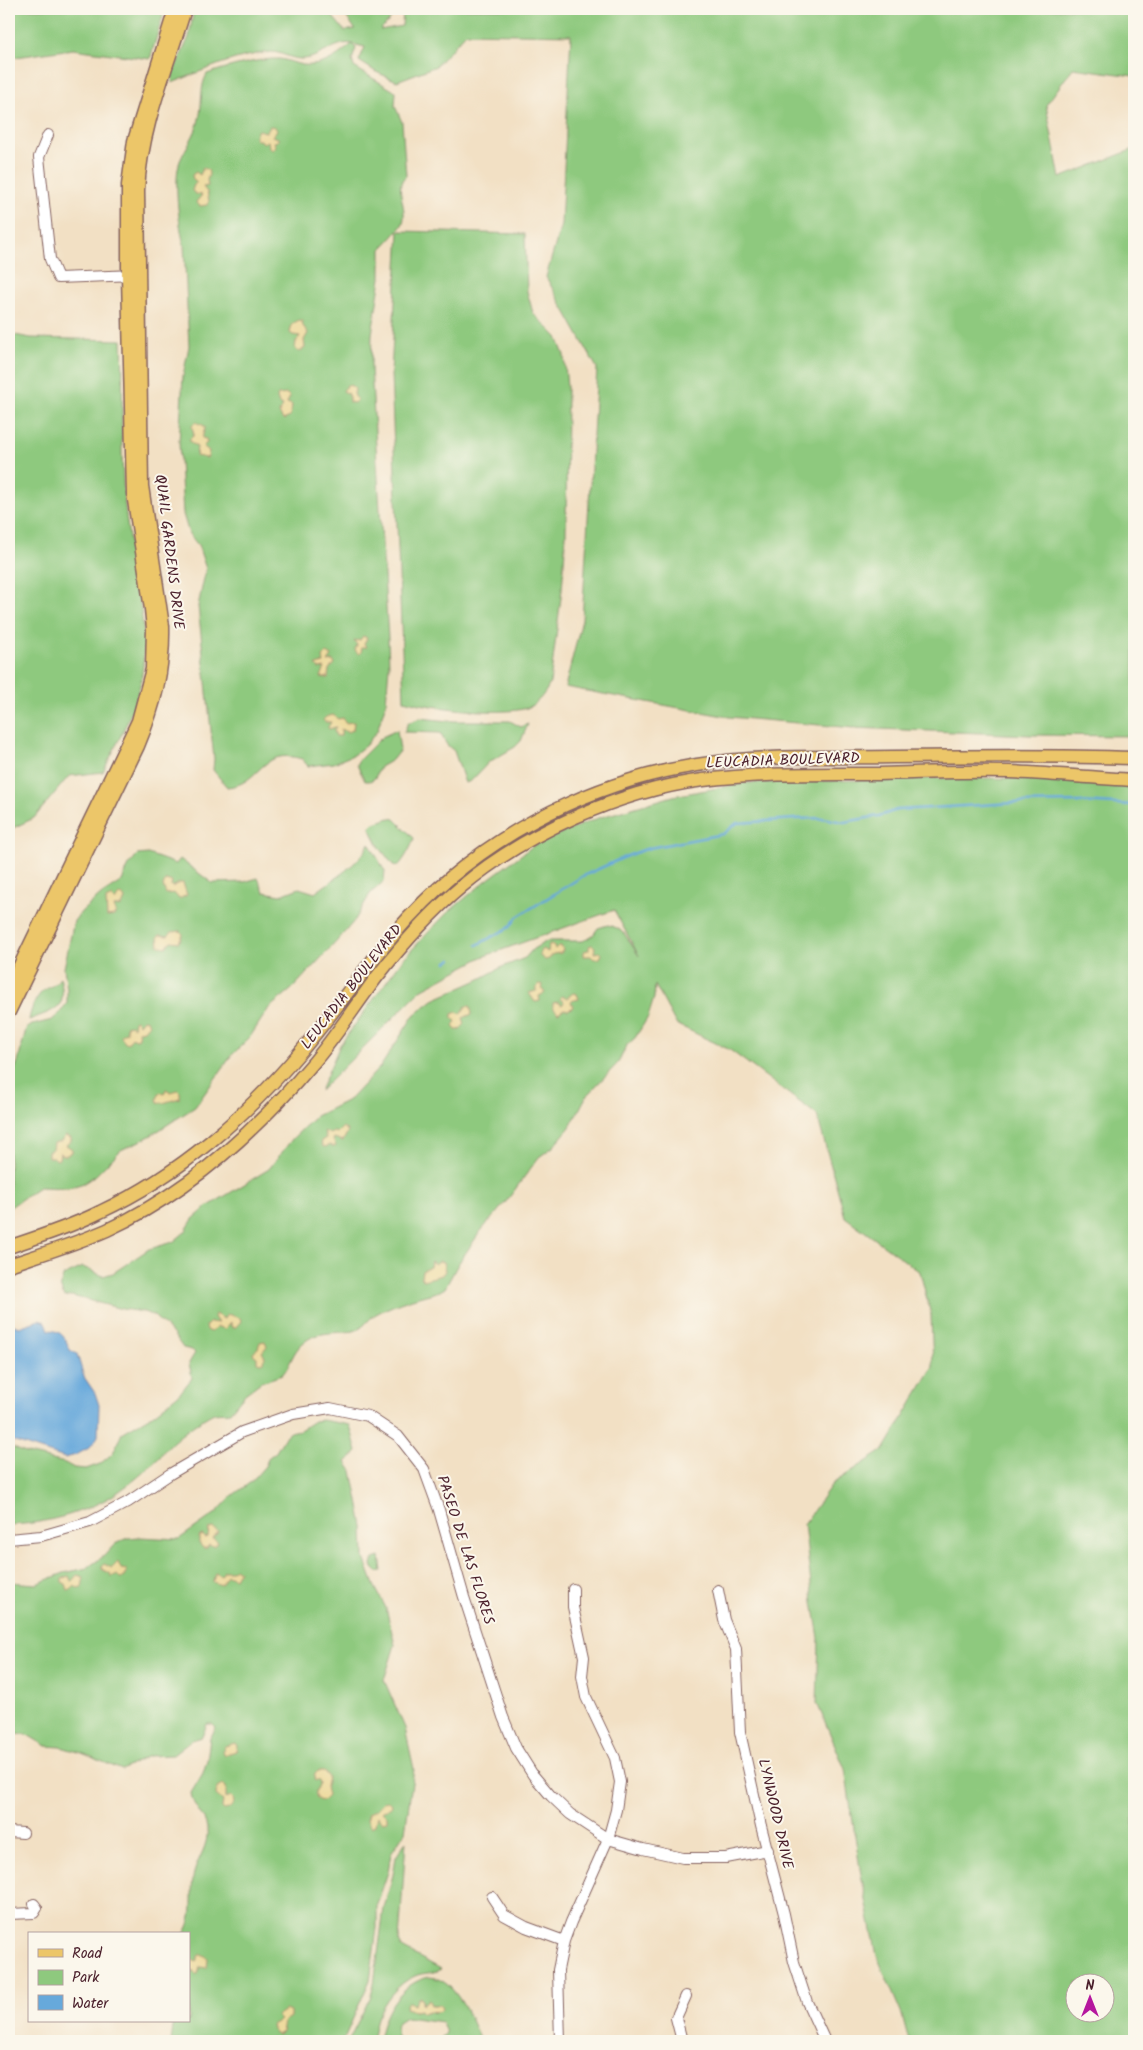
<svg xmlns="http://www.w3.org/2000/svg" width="1143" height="2050" viewBox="0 0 1143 2050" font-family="Kalam,sans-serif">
<rect width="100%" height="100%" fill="#fbf7ec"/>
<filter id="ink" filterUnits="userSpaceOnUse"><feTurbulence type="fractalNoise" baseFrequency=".02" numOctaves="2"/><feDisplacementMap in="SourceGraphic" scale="10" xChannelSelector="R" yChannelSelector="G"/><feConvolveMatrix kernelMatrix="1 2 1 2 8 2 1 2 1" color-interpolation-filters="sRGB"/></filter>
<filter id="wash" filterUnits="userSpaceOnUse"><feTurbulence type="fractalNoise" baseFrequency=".0096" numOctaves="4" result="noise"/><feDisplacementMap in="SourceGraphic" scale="20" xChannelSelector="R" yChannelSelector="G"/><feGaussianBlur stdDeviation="1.12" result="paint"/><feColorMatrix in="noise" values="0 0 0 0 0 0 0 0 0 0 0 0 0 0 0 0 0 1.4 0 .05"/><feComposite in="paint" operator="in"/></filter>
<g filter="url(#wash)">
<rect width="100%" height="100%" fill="#f2e0c4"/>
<path fill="#8ec97e" stroke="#6c7454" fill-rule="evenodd" d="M9,9H165L150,59L73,49L9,58Z
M194,9H276C282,12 316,9 326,9L345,31L355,29L345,15L338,9H395L390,20L380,30L402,26L403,9H1134V76L1073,68L1046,105L1060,178L1134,149V736L1030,735L854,728L729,717L565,687L582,620L597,368L546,277L561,225L571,35L466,33L436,66L397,81L376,72L359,61L365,47L352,44L356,48L352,60L354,67L396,92L395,106L402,122L406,176C392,187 410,209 402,225C400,229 385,245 381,249V278L372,334L371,367L388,638L389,666L386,703L377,731L366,745L353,755L334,763L308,766L302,759C260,746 261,785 227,787L213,770L214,759L198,606L206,569L198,545L189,534L183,514L179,442L183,376L189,346L184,245C179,226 173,178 180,161C186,146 196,135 199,119C203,104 199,88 207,74C227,67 260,58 280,59C288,60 296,64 303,65C323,67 338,56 352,44C336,40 319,60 301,59C291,59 281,52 271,52C236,55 205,70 172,83L173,73L189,37Z
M399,231L525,234L527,291L533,313L557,337L564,355L567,387L566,535L562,590L550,683C546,693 537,704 527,708C503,716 429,708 404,700L391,373Z
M9,334L31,338L122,340C124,386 120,432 123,477C124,508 129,538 134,568C141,608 149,644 140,685C132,717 117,743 103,772L69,776L34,818L9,830Z
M420,718L449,721H510L521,727L528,724L521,741L515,747L489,762L471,781L465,783L454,751L447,745L440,733L404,732L408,723Z
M397,730L400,750L392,760L380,767L375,778L370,781H365L357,765L358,761L382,737Z
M950,778L1068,779L1134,785V2041H909L902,2015L877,1956L860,1869L845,1769L817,1703L819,1638L813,1602L804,1524L832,1484L884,1450L933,1367L931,1315L920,1272L845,1217L817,1115L730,1050L676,1024L655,985L654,998L648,1017L635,1038L627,1045L618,1063L587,1095L570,1127L553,1147L539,1157L505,1203L480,1232L458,1264L445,1288L440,1291C419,1297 398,1302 378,1313C369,1317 365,1328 354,1331C336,1334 318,1330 303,1343C292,1352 291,1365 282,1375L261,1382L245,1394L230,1412C225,1413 219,1412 214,1413C201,1419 166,1444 160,1457C149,1467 137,1479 125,1487C94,1511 47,1524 9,1525V1446L28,1454L65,1463L74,1468L86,1469L100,1464L113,1453L122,1433L154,1414L181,1392L192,1378L189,1363L195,1353L192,1350L183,1348L173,1334L154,1316L144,1312L122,1309L72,1296L64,1297L60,1286L63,1276L83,1267L103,1276L113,1273L149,1249L173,1242L185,1232L193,1219L207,1207L269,1169L293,1138L316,1116L350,1099L381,1066L414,1015L433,1000L478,980L502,967L525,958L533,949L547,941H583L593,935L598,928L608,925L617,928L624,933L639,956L614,910L482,957L421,990L320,1091L340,1045L403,959L446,914L487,880L537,843L598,818L673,796L745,783ZM1076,1982H1106V2012H1076Z
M389,818L395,819L414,838C413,844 403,862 398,866L393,865L380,848L370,828L372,824Z
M369,843L385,871L384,881L370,894L355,920L337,941L292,989L269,1008L250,1037L232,1055L195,1107L150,1136L121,1150L96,1175L84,1183L68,1188L39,1187L9,1208V1085L18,1062L26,1029L32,1025L52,1020L59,1014L67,1003V990L64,968L74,921L82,911L102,894L122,881L129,865L137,855L148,854L176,864L180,859L212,883L244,882L258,878L264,892L281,895L299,888L315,893C330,881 363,862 369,843Z
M60,977C68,1010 56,1009 29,1020C30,1012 35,999 41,993C48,986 56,987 60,977Z
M322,1420L350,1425L357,1452L346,1462L352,1471L363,1526L364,1558L374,1585L386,1608L395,1645L384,1680L405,1728L414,1769L405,1832L391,1853L388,1872L377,1904V1928L370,1980L343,2041H171L174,2021H189V1934H184C197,1916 189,1893 194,1873C198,1857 209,1846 207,1828C205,1815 192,1807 191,1793L203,1773L207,1760L210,1738L216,1728L212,1724H207L202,1737L192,1740L173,1755L148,1756L122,1770L82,1753L61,1747L46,1746L26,1734L9,1735V1582L36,1584L64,1573L87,1568L104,1556L115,1544L128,1538L139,1537L179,1539L216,1513L233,1495L251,1482L265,1466L269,1457L276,1452L286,1435L290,1432L300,1430L314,1421Z
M380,1557L382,1571L377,1572L373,1568L372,1564L374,1559Z
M406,1841L399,1941L402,1948L441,1969C433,1974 424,1972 415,1976C398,1983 384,2001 377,2018C374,2026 374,2034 372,2041H348L370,1998L374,1984L384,1908L393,1875L396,1857Z
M429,1977C456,1978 471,2020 480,2041H439L446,2033L442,2022L406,2017L398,2022C395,2029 395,2035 400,2041L385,2038L383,2041H379C383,2013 399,1984 429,1977ZM422,1999V2004L426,2002L431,2005H439L441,2008L435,2013L429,2011L422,2013L420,2010L415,2011L411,2009L413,2004Z"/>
<path fill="#eeda9e" stroke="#9c7c64" d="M270,126L275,127L277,130L272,136L278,138V141L274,142L276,147L272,150L269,147L268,141L263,143L261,140H256L255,136L258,130L266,132Z
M203,168L208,170L209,174L207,180L208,186L203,187L207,192L209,201L207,205L200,206L196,202L202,195L196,194L192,191L194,185L197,182L193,179L192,175L196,172L200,175Z
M299,320L302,321L303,326L308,333L304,340L305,348L299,352L295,349L296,342L300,336L293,335L290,333L292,324Z
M347,385L352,386L355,389L354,394L357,400L354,403L349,402V394L343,391Z
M287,394L290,397L287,403L292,405L290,417L283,420L279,413L283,406L279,404L277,398L278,395Z
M195,422L203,425L205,428L202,438L206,439L207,443L203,446L209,451L208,457L206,458L196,456L197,447L190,442V439L194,435L192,426Z
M363,636L367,638L364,644L367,647H362L361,653L358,654L355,650L357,645L354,641L360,640Z
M327,653L332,656L328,662L333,661L335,664L329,669L328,678L321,677L325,668L319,669L316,665L324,663L323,657Z
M333,715L338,719L343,718L345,723L354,722L353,730L347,732L341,729V736H336L334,731L336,727L329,729L328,727L331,722H325L323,720L326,717Z
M166,880L172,882L171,886L172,887L179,883H183L187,895L179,899L174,893L166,894L163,886Z
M122,895L125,899L122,906L114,907L116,912L114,916L107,917L106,900L112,897L115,901L118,896Z
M180,931L183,934L179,942L171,941L166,947L159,946L158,937L160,935L168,936L172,932Z
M549,944L553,945L555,949L558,946H561L563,950L561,953L553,954L549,959L545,960L540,956V951L543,949L548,952Z
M592,945L595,947L594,953L600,952L602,954L600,958L594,959L591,956H584V951L589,950V946Z
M541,984L543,985L542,989L545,993L539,996L540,1001L535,1002L529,993L536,991L538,985Z
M573,993L577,994L579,999L571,1001L573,1007L568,1010L564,1009L558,1013L553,1007V1003L558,1002L562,1005L564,1002L560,999L561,996L567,998Z
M466,1006H470L472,1014L463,1018L465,1024L459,1030H456L453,1026L456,1021L452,1018V1014L457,1012L461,1014Z
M143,1019L147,1020L149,1024L144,1030L138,1031L139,1038L136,1039L132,1037L129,1042L125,1043L121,1036L123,1033L127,1032L126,1026L131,1025L133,1027L134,1021L136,1020L139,1024Z
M166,1089L171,1092L178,1090L180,1092V1098L163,1103L158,1102L157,1099L160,1092L164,1094Z
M343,1127L348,1131L343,1141L334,1138L333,1140L336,1146L334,1147L330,1145L325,1147L322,1146L321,1141L326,1138L324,1131L330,1134L334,1132L337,1133Z
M65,1136L71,1138V1141L66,1145L72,1149V1152L67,1155H62L60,1152L59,1159L57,1160L53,1157H48V1151L53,1149L54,1143L61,1141Z
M431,1261L435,1264L439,1261L443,1262L445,1271L442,1275L423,1280L421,1277L422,1271L430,1267Z
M215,1314L224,1319L227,1314L240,1318L241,1321L236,1327H231V1322L225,1329L218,1327L211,1332L207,1330L206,1326L210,1322L218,1323L214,1317Z
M265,1341L267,1346L262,1352L265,1357L264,1362L260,1363L257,1362V1357L254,1355L253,1352L258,1348L260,1342Z
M213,1528L218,1532L213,1538L217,1541L218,1543L213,1546L209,1545L207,1548H203L199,1543V1537L202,1535L206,1538L208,1537L209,1529Z
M118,1562L121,1569L127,1570L125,1577L120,1578L117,1575L111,1576L110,1573L103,1570L101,1567L104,1564L112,1568Z
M235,1568L239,1571L235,1578L227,1575L221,1585L213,1582L215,1573L221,1576L224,1571H232Z
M78,1575L84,1577L82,1587L77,1588L75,1586L71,1590H68L66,1584L62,1582V1579L69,1576L71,1581H73Z
M235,1743L237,1746L236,1751L224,1755L222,1751L225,1746Z
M318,1771H324L328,1777L326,1787L328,1796L323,1801L318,1800C311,1792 317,1791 320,1784L319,1781L314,1780L315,1774Z
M222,1785L226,1789V1798L231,1796L233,1798L234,1803L229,1809L224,1810L222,1808L223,1801L216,1795L217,1788Z
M388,1801L391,1804L390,1808L383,1810L382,1811L387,1816V1821L382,1822L377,1816L375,1825L371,1827L367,1820L369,1813L377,1809L383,1802Z
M202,1954L208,1958L207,1968L200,1967L198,1974H195L193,1970L189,1976V1960L192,1959L196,1962L198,1960V1956Z
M419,1997L422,1999V2005L429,1999L431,2005H440L442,2009L438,2012L429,2011L422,2013L420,2010L415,2011L405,2008L406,2004L408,2002L414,2004Z
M285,2010L290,2012V2017L284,2021L282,2032L277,2035L274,2034L272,2025L280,2020L276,2016Z"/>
<path fill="#67a9db" stroke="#586483" d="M39,1320L46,1322L49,1330C63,1331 65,1338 70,1350L77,1354L84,1377L95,1393L99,1405L98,1436L95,1441L89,1448L76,1455L65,1458L9,1440V1323L19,1327Z"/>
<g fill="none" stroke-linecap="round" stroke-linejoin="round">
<path stroke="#67a9db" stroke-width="2.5" d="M477,945L510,927L517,917L583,876L627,856L649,848L723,834L737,823L795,819L822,818L844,822L879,816L897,810L1014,803L1078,802L1134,805
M447,962L452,959"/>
</g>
</g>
<g filter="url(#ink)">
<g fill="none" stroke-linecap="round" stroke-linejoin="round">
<defs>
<path id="minor" d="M48,135L39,157L50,259L58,278L135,275
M9,1539L41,1536L90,1522L128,1502L170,1474L242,1432L293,1414L330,1408L368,1416L398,1436L424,1469L439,1510L464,1597L503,1717L516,1748L533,1775L551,1796L570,1814L608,1839L643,1849L683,1858H726L768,1850
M718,1590L724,1620L736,1649L740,1732L761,1826L784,1914L794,1962L807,2002L825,2041
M9,1832L23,1833
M492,1897L504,1915L526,1927L564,1941
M9,1914L34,1913L37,1908L34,1904
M560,2041L558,1970L564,1941L571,1922L608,1839L616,1810L620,1782L615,1758L586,1697L582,1676L584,1657L573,1607V1589
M682,2041L676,2018L686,1996"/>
<path id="major" d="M9,988L138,721L152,669L153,629L151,609L133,494L128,275V185L134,141L175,9
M9,1012L138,746C155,705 164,670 163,626L142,486L138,190C141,128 167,68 185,9
M9,1247C40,1236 71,1227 100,1212C181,1174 245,1117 302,1050C351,992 392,926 451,877C520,819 608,779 697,765C761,754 828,758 893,757C973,756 1054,755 1134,758
M9,1265C42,1254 75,1244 107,1230C189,1192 257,1130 314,1062C336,1036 355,1006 376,978C401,946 430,913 461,887C525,833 619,791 703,780C759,773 816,774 873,774C918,773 965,771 1010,772C1052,774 1093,778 1134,780"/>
</defs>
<use href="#minor" stroke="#856361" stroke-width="12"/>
<use href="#major" stroke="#856361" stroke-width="15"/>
<use href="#minor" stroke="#fff" stroke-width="10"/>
<use href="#major" stroke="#ecc669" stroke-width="12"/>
</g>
</g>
<g text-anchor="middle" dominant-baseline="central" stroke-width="4" stroke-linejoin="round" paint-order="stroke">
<g font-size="15" fill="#4a1f2b" stroke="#fbf7ec">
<text transform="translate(169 552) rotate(83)">QUAIL GARDENS DRIVE</text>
<text transform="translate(783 761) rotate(-2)">LEUCADIA BOULEVARD</text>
<text transform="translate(352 987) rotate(-52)">LEUCADIA BOULEVARD</text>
<text transform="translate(465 1550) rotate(72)">PASEO DE LAS FLORES</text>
<text transform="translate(775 1814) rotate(77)">LYNWOOD DRIVE</text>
</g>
</g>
<rect width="1143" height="2050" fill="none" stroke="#fbf7ec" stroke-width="30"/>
<rect x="28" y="1932" width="162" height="90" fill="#fbf7ec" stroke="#b4a19f"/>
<rect x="38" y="1949" width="25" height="8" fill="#ecc669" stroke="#b4a19f"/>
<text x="72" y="1958" font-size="15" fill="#4a1f2b">Road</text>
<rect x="38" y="1970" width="25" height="15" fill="#8ec97e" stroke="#b4a19f"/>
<text x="72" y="1982" font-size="15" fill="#4a1f2b">Park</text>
<rect x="38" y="1995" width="25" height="15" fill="#67a9db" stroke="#b4a19f"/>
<text x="72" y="2008" font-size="15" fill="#4a1f2b">Water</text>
<g transform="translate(1090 1998)"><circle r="24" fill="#fbf7ec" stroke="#b4a19f"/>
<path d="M0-4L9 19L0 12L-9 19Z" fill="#b5179e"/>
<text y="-8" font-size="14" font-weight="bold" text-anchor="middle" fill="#4a1f2b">N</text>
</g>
</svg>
